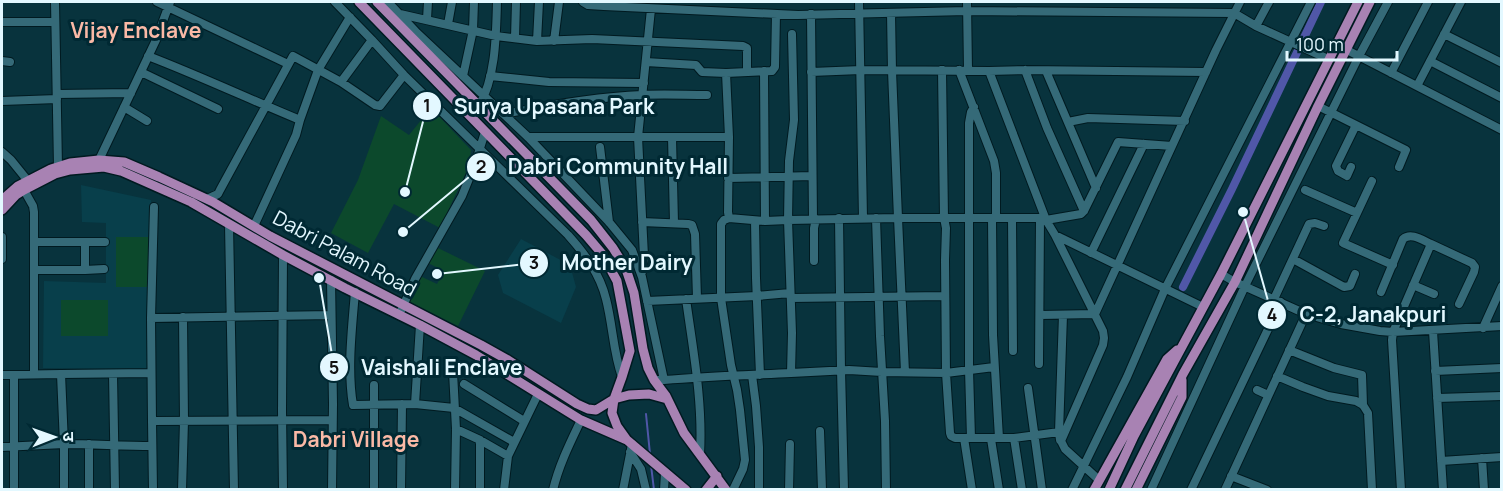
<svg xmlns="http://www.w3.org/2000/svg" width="1503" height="491" viewBox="0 0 1503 491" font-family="Manrope,'Noto Sans Devanagari',sans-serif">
<rect width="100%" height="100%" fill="#08333d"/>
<path fill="#083f4b" d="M81,185L151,200L147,369L43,368L44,281L106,283V223L82,222Z
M521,239L570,265L576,287L561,323L503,293L498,275Z"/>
<path fill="#0c492c" d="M431,108L471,150L469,166L440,228L394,204L368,253L331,233L358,180L381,116L409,135Z
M116,237H150L149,287H116Z
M436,247L485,271L458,326L408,301L420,276L437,284L444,271L428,263Z
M61,300H108V336H61Z"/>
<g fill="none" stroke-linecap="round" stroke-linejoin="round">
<path stroke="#5057a8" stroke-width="2" d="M646,414L650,454
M651,465L654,490"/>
<path stroke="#5057a8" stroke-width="8" d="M1183,287L1232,189L1321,2"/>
<defs>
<path id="minor" d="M55,2L58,167
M157,2L288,64
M335,2L372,40
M388,2L417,33L528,137L609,222L632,250L642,277L664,380H654
M583,2L588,5L604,6L798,15L967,11L1234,13L1256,26L1328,59
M859,2L863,218
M967,2L968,70
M891,13L892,71L898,218H1040L1046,220L1081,214L1084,211L1118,142L1172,146
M400,14L496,36L537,41L592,39L743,46L747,48V72
M811,14L813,219
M427,19L428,2
M2,22H55
M448,24L452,2
M1256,26L1269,2
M792,34L794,120L789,161L788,220L898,218L905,372
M1444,34L1502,63
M515,38L516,2
M537,41L539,2
M554,41L559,2
M1345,49L1502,130
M148,56C200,76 249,99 300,120L296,135L254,226
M2,61L10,62
M1430,61L1502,98
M646,62L696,65L702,72L726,73L772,71L775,67L776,14
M942,70L944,218L946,228L945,260L946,373L950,433L951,436L955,438H999L993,335L992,218
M959,70L994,161L996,173V218
M1025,70L1047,128L1084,211
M989,71L1025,70L1206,72
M1046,71L1096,188
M141,72L218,109
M811,72L861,70L989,71L1046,220L1055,235L1203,307
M726,73L729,137
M1391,73L1428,2
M463,76L473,30L474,2
M490,76L549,82L644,83
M341,82L375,105L380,106L404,75
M1417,86L1461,2
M57,94L131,93
M2,101L57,99
M479,106C496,77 496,35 497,2
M1318,106L1406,150L1399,167
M124,107L147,121
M504,114C549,105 595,97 642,95C663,94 685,95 707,95
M300,120L318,70L350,17
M1068,122L1088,118L1185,121
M528,137H729L728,212L729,218
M672,137L674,223
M600,147L609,222
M2,152L11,160L28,181V185
M99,160L156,40L170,2
M1351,167L1347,176L1338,171L1336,166L1356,125
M728,178L812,176
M1372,181L1343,243L1393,265
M24,190L33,206L34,212V374
M1305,190L1357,213
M207,199L218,194L220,190L293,56L341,82L372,40L404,75L568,235C585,254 600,274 606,299C613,326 613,352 622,377
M839,218L841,370L844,490
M876,218L880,336L885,421L886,490
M1012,218L1013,351
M755,221L756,278L760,375
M642,222L688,224L692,225L695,234L697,298
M229,225L234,490
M1055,235L1103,331L1104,338L1103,345L1061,441L1065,449L1099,480
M2,237V259
M34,242H105
M85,242V270L104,269
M1431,244L1472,263L1475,267L1474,272L1459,304
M1091,253L1144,144
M283,255L282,411L283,490
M1293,259L1344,287L1350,286L1355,274
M814,261V228L816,219
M34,270H85
M642,272L644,256L638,137L651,9
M1221,274L1235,282L1306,314L1341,324L1380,331L1393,332L1502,326
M331,280L333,404L332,490
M1413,285L1434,294
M355,292C352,329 347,369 353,405L415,404L454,408L514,442
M1381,292L1403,239C1411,232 1422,240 1431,244L1393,332L1392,340L1401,490
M791,298L945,296
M686,299C693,350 703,402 700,454
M1274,299L1309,224L1315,223L1324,226
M647,301L757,296L790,293
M399,315L415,279L462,196L475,164L485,132
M1040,315L1095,314L1216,50L1240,2
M151,318L331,315
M1483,328L1502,286
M1433,331L1443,490
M1289,350L1334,368L1362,375L1363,405
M1039,364L1040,218
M1435,371L1502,368
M453,372L456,429L455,490
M791,373L849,370L882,372L946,373L994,367
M61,374L151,373
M113,374L115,490
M2,375L61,374L64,444L2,447
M14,375V490
M752,375L756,406L759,447V490
M1277,376L1303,387L1328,396L1356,401L1363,405L1368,413L1372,490
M664,380C707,376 749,375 791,373L792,333L788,220L765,221L764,71
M464,384L524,421
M374,385V490
M1028,388L1042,490
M1257,390L1268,395
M1437,398L1502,396
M415,404L420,325
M152,421L151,318L154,207
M456,429L480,440L508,456
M820,431L822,490
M964,438L972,490
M971,438L969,370V123L971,112L974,107
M999,438H1014L1059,432
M1014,438L1022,490
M991,439L999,490
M1060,440L1059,432L1063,315
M630,452L641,469L646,490
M1482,458L1484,490
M1441,461L1502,457
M1231,476L1267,490
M64,490V444C93,444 122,446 152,446
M89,490V444
M153,490L152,421L332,420
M182,490L184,421L183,317
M401,490L402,404
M480,490V440
M504,490L508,456L538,394
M553,490C559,465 570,443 581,420
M623,490L632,444
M664,490L665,473
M733,490L743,469L745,460L740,410L737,390L731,365L721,298V224L724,220L729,218L765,221
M789,490L790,444
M1072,490L1127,377L1165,289L1311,2
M1151,490L1245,286L1359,56L1388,2
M1191,490L1281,302
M1225,490L1306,314"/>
<path id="major" d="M359,2L586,235L603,255L617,281L630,351L622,377L614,399L612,413L617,426L627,440L686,490
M377,2L591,220L613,248L626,269L634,293L643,349L648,368L654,380L666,396L684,433L726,490
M2,200L18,186L51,169L70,163L99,160L124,162L159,177L213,202L270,236L481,345L508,360L577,404L588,409L596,410L614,399L629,395L649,394L667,399
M2,210L16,195L24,190L55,174L70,170L104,167L121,171L191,202L283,255L345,288L420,325L476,355L581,420L627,440
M706,490L717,476
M1094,490L1167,359L1177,350
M1109,490L1134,436L1221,274L1358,2
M1125,490L1183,374L1235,282L1318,106L1370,2
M1136,490L1182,397V380"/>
</defs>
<use href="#minor" stroke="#001a20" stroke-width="10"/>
<use href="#major" stroke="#001a20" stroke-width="12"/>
<use href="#minor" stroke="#356a78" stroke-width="8"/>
<use href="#major" stroke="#a882b3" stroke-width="9"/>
</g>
<g text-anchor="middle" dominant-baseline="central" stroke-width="6" stroke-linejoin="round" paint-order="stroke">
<g font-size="20" fill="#e3f8ff" stroke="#002933">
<text transform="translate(345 253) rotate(28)">Dabri Palam Road</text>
</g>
<g font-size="21" font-weight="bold" fill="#fab9a6" stroke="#002933">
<text x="136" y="30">Vijay Enclave</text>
<text x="356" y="439">Dabri Village</text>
</g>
</g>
<path fill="none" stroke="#e3f8ff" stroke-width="2" d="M405 192L427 106M403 232L481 167M437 274L534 263M1243 212L1272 315M319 278L334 367"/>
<g fill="#e3f8ff" stroke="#002933" stroke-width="2">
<circle cx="405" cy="192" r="6"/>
<circle cx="403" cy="232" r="6"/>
<circle cx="437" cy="274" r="6"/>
<circle cx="1243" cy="212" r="6"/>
<circle cx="319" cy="278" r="6"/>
<circle cx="427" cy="106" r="15"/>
<circle cx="481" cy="167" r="15"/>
<circle cx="534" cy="263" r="15"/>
<circle cx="1272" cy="315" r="15"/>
<circle cx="334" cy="367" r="15"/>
</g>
<g font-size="18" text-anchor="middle" font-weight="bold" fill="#111">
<text x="427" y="112">1</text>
<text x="481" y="173">2</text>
<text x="534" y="269">3</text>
<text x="1272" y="321">4</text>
<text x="334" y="374">5</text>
</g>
<g font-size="21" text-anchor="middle" font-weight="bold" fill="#e3f8ff" stroke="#002933" stroke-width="6" stroke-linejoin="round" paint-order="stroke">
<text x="554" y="114">Surya Upasana Park</text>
<text x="618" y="174">Dabri Community Hall</text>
<text x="627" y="270">Mother Dairy</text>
<text x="1373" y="322">C-2, Janakpuri</text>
<text x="442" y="375">Vaishali Enclave</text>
</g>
<rect width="1503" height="491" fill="none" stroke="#e3f8ff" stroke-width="6"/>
<g transform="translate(54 437) rotate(89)" stroke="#002933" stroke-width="4.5" paint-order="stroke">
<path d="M0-4.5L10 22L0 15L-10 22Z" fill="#e3f8ff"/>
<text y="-9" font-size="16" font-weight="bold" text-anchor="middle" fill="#e3f8ff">उ</text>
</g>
<path d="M1287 51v9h110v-9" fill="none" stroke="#e3f8ff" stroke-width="3"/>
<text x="1296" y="51" font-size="18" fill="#e3f8ff" stroke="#002933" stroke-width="4.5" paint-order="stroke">100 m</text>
</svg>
